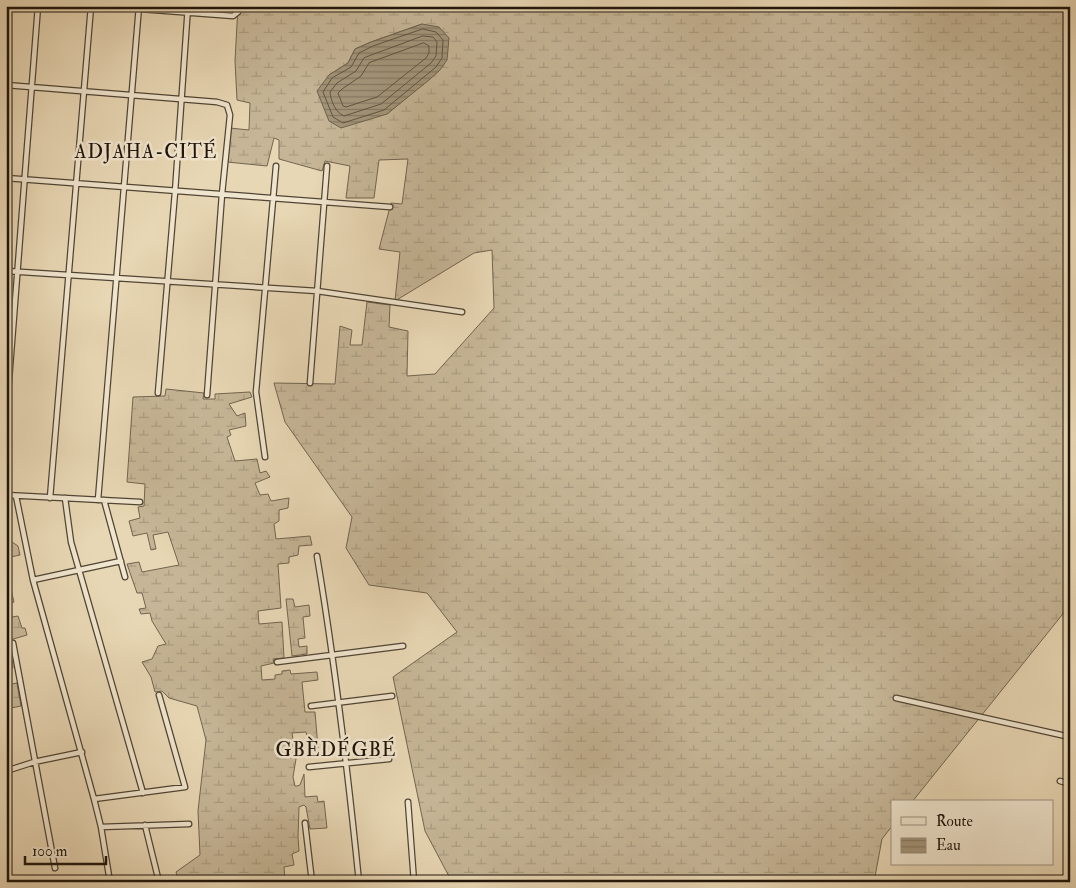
<svg xmlns="http://www.w3.org/2000/svg" width="1076" height="888" viewBox="0 0 1076 888" font-family="'IM FELL Double Pica',serif">
<defs>
<pattern id="wetland-marsh" width="20" height="14" patternUnits="userSpaceOnUse" patternTransform="scale(1.25)"><rect width="20" height="14" fill="#c6b697"/><path d="M1 5h8M5 5V1M11 12h8M15 12V8" fill="none" stroke="#aa9c81"/></pattern>
<pattern id="water-rules" width="6" height="5" patternUnits="userSpaceOnUse" patternTransform="scale(1.25)"><rect width="6" height="5" fill="#a3957a"/><path d="M0 2.5h6" fill="none" stroke="#847862"/></pattern>
</defs>
<rect width="100%" height="100%" fill="#e8d7b4"/>
<filter id="stains"><feTurbulence type="fractalNoise" baseFrequency=".004" numOctaves="4"/><feColorMatrix values="0 0 0 0 .2 0 0 0 0 .09 0 0 0 0 .02 0 0 0 .5 -.17"/></filter>
<radialGradient id="worn" r=".72"><stop offset=".6" stop-color="#630" stop-opacity="0"/><stop offset="1" stop-color="#630" stop-opacity=".3"/></radialGradient>
<path fill="url(#wetland-marsh)" stroke="#726550" fill-rule="evenodd" d="M238,6H1070V605L912,802H892V826L882,839L874,882H452L425,831L393,677L457,632L427,593L369,585L346,548L352,517L285,422L274,383L335,384L340,326L352,330L350,345H362L367,302L390,305L389,327L408,331L407,376L435,374L494,308L492,250L474,253L395,301L400,252L379,249L391,203L402,204L408,159L379,160L374,198H346L350,166L325,161L322,171L279,159V140L274,138L267,166L227,162L230,128L249,130L250,103L237,100L235,61ZM422,24L440,70L387,114L329,75L348,63L355,49L371,42Z
M166,389L204,393L203,399H215V394L250,392L252,397L229,404L237,416L245,413L246,426L229,430L231,435L227,437L235,461L257,459L260,473L266,471L270,477L255,483L260,495L268,494L271,501L289,498L288,508L279,510V521L274,524L276,539L310,536L312,545L299,546L298,555L289,557V563L278,564L281,608L258,611L259,624L282,622L284,658L273,659L274,663L261,666L262,680L275,679V675L282,674V671L290,670L291,674L317,672L318,680L302,682L305,712H315L318,748H310L306,732L292,733L296,759L293,777L295,786H297L300,785L304,774L305,797L317,796L318,802L324,801L327,828L310,829L306,807L304,805L299,807L298,837L299,851L292,854L294,865L284,867L285,882H179L176,872L200,855L198,811L206,740L197,706L169,698L162,691L155,692L151,677L142,662L152,659L158,646L166,644L152,621L150,613L141,614L139,609L146,608L142,593H137L127,564L139,562L142,572L179,565L168,532L153,535L156,549L151,550L147,533L133,536L129,521L140,518L138,507L144,506L145,484L127,482L133,397L165,396Z
M6,529L9,540L18,546L20,555L6,558Z
M6,569L14,602L9,604L12,617L18,616L22,628H25L27,635L10,640L13,668L6,670Z
M286,599H293L295,607L309,605L310,616L303,617L305,638L298,639L299,647L307,646V654L292,656Z
M17,683L21,706L6,709V685Z"/>
<path fill="url(#water-rules)" stroke="#6e614d" d="M422,24L439,27L449,38L447,60L440,70L429,80L387,114L341,128L329,121L317,91L329,75L348,63L355,49L371,42Z"/>
<g fill="none" stroke-linecap="round" stroke-linejoin="round">
<path stroke="#605442" stroke-width="1" d="M423,29L436,32L443,40L442,58L436,67L384,110L343,123L333,117L323,92L332,78L351,67L359,53L373,46Z
M423,36L433,37L437,42L436,56L431,63L381,104L344,116C335,112 331,101 330,92L337,83L356,71L364,58Z
M424,43L429,46V53L426,58L377,97L346,107L343,106L338,93L342,89L361,76L369,63Z"/>
<defs>
<path id="minor" d="M100,6L233,16L238,12L240,6
M6,85L217,102L227,105L230,115L222,194L207,395
M6,178L390,207
M6,271L317,291L462,312
M310,383L327,166
M158,393L175,192L188,6
M6,419L38,6
M265,457L256,392L276,166
M6,495L140,502
M16,496L33,580L94,799L101,827L110,882
M50,498L91,6
M65,498L71,542L143,793
M98,500L139,6
M104,500L125,577
M317,556C335,664 348,773 359,882
M33,580L121,561
M13,643L55,868
M277,662L403,646
M896,698L1070,737
M311,706L392,696
M309,767L389,759
M6,771L34,762L82,752
M1060,781L1070,784
M94,799L185,787L159,695
M408,802L414,882
M305,823L312,882
M145,825L159,882
M101,827L189,824"/>
</defs>
<use href="#minor" stroke="#504534" stroke-width="7"/>
<use href="#minor" stroke="#f0e5ce" stroke-width="4.5"/>
</g>
<g text-anchor="middle" dominant-baseline="central" stroke-width="5" stroke-linejoin="round" paint-order="stroke">
<g font-size="19" letter-spacing="1" fill="#1e140a" stroke="#f0e5ce">
<text x="146" y="152">ADJAHA-CITÉ</text>
<text x="336" y="750">GBÈDÉGBÉ</text>
</g>
</g>
<rect width="1076" height="888" fill="none" stroke="#e8d7b4" stroke-width="25"/>
<rect x="8" y="8" width="1061" height="873" fill="none" stroke="#1e140a" stroke-width="2.5"/>
<rect x="12" y="12" width="1051" height="863" fill="none" stroke="#1e140a"/>
<rect x="891" y="800" width="162" height="65" fill="#f0e5ce" stroke="#9c9180"/>
<rect x="901" y="817" width="25" height="8" fill="#f0e5ce" stroke="#9c9180"/>
<text x="936" y="826" font-size="15" fill="#1e140a">Route</text>
<rect x="901" y="838" width="25" height="15" fill="url(#water-rules)" stroke="#9c9180"/>
<text x="936" y="850" font-size="15" fill="#1e140a">Eau</text>
<path d="M25 856v8h81v-8" fill="none" stroke="#1e140a" stroke-width="2.5"/>
<text x="32" y="856" font-size="15" fill="#1e140a" stroke="#f0e5ce" stroke-width="4" paint-order="stroke">100 m</text>
<rect width="100%" height="100%" filter="url(#stains)"/>
<rect width="100%" height="100%" fill="url(#worn)"/>
</svg>
